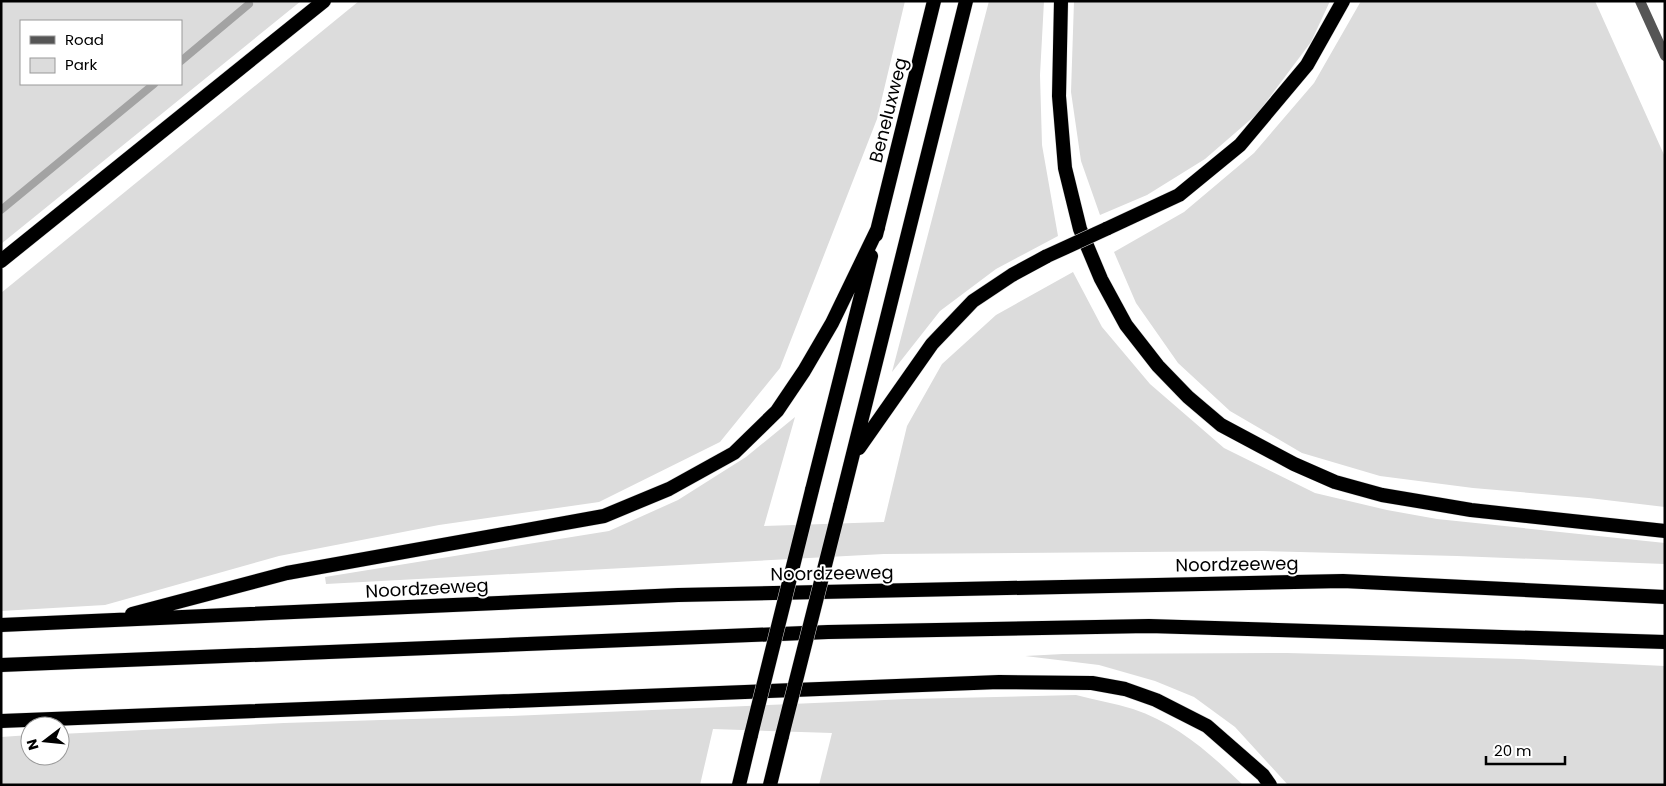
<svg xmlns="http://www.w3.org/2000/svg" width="1666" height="786" viewBox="0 0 1666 786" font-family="Poppins,sans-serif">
<rect width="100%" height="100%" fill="#fff"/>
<path fill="#dcdcdc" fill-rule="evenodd" d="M1,1H301L1,244ZM181,21V84H21V21Z
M359,1H905L877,119L780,368L720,442L599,502L439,525L279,556L105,605L1,611V293Z
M989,1H1044L1040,75L1042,145L1058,236L996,269L940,311L892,372Z
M1074,1H1330L1311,42L1257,114L1205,159L1147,195L1100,215L1081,161L1071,92Z
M1361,1H1595L1665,157V507L1589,498L1473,488L1380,476L1302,453L1230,411L1178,363L1136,303L1114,252L1184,212L1254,153L1314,83Z
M1073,272L1102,327L1150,384L1224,448L1315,493L1387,510L1437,519L1665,543V564L1457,556L1263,551L884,554L326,584L325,577L609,531L678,500L746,457L795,417L764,526L884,522L907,426L942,364L996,315Z
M1287,653L1519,659L1665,666V785H1288L1235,727L1194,697L1155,681L1099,665L1025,656L1063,654Z
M1076,695C1095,700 1114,703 1133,709C1176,723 1211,754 1243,785H819L832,733L713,729L700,785H1V737L30,735V756H60V734L284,723L511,716L908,699Z"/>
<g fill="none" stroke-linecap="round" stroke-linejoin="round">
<path stroke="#a3a3a3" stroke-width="8" d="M181,61L249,4
M1,210L154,84"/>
<defs>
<path id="trunk" d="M1061,1L1059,96L1065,168L1080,229L1101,279L1126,325L1158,366L1188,397L1221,425L1294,464L1335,482L1382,495L1471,510L1665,531
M1106,229L1179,195L1240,145L1307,65L1343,1
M876,235L934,1
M1,261L324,1
M859,448L932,344L973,301L1012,275L1047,256
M812,490L871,256
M840,506L966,1
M132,614L287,573L604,516L669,489L734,453L777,411L804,371L832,323L878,228
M1,625L678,595L1343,581L1665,597
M1,665L828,632L1149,626L1665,642
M1,721L999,682L1092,683L1125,689L1156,700L1207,726L1263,775L1270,785
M739,785L751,735
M770,785L782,736"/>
</defs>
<use href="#trunk" stroke="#dbdbdb" stroke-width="15"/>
<path stroke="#555" stroke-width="10" d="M1640,1L1665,56"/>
<use href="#trunk" stroke="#000" stroke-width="14"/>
<defs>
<path id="trunk-bridge" d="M1047,256L1106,229
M751,735L812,490
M782,736L840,506"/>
</defs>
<use href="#trunk-bridge" stroke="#dbdbdb" stroke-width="15" stroke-linecap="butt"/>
<use href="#trunk-bridge" stroke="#000" stroke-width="14"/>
</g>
<g text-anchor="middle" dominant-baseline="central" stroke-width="4" stroke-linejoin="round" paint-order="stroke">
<g font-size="18" fill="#000" stroke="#fff">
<text transform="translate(888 110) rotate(-76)">Beneluxweg</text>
<text transform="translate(1237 564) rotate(-1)">Noordzeeweg</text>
<text transform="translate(832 573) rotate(-1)">Noordzeeweg</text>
<text transform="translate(427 588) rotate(-3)">Noordzeeweg</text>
</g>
</g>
<rect width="1666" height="786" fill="none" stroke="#000000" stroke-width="5"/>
<rect x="20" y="20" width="162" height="65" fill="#ffffff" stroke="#999999"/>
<rect x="30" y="36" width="25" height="8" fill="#555555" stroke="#999999"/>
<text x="65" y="45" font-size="15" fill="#000000">Road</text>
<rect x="30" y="58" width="25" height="15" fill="#dcdcdc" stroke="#999999"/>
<text x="65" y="70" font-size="15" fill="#000000">Park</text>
<g transform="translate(45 741) rotate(254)"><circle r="24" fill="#ffffff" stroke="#999999"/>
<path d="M0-4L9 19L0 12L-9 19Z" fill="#000000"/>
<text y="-8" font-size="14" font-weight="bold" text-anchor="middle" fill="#000000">N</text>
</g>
<path d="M1486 756v8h79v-8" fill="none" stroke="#000000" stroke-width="2.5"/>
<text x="1494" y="756" font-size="15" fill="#000000" stroke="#ffffff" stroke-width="4" paint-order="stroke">20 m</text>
</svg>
